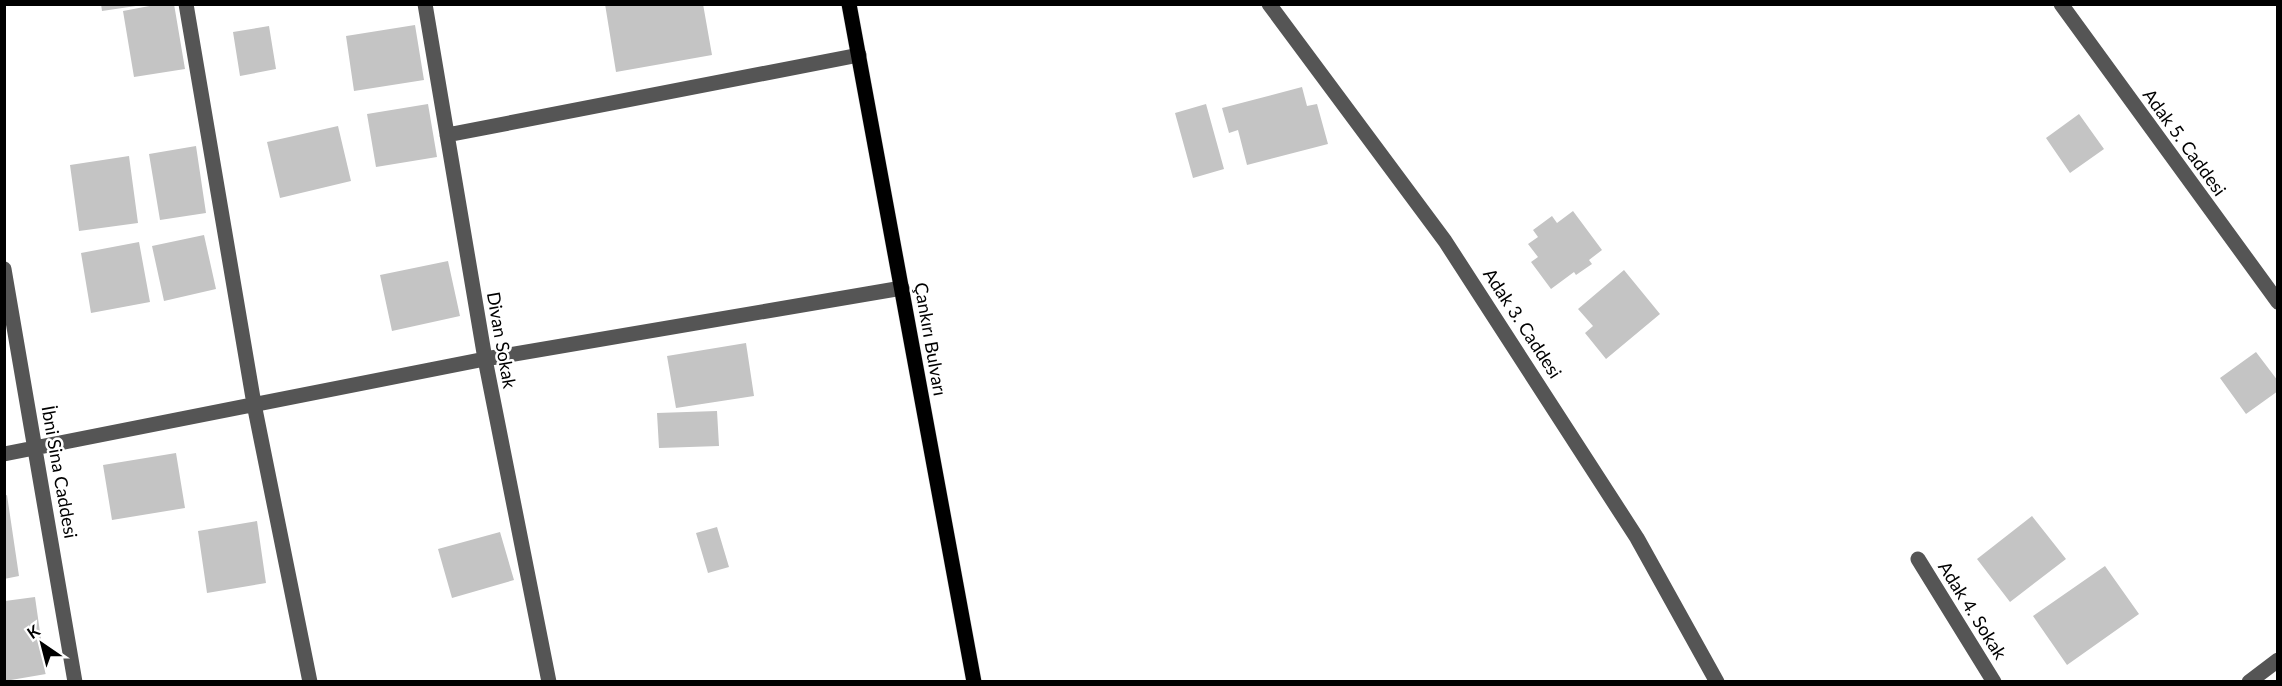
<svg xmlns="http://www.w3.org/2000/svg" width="2282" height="686" viewBox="0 0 2282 686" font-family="Lato,sans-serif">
<rect width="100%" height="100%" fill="#fff"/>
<path fill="#c4c4c4" d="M101,4H136V6L102,11Z
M160,4H174L185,69L134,77L123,11Z
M605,4H703L712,55L616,72Z
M415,25L424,80L354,91L346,36Z
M269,26L276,69L240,76L233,32Z
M1302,87L1307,106L1317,104L1328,144L1247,165L1238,130L1229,133L1222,108Z
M428,104L437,157L376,167L367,114Z
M1206,104L1224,169L1193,178L1175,113Z
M2079,114L2104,149L2070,173L2046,138Z
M338,126L351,181L280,198L267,142Z
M196,146L206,213L160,220L149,154Z
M129,156L138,223L79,231L70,165Z
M1573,211L1602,250L1589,260L1592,264L1576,275L1574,272L1551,289L1531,262L1538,257L1528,244L1538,237L1533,230L1552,216L1557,223Z
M204,235L216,289L164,301L152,246Z
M139,242L150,302L91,313L81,253Z
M448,261L460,316L392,331L380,275Z
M1624,270L1660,314L1606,359L1585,333L1593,326L1578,309Z
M746,343L754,396L676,408L667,356Z
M2256,352L2278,381V391L2246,414L2220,378Z
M717,411L719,446L659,448L657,413Z
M176,453L185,508L112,520L103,465Z
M7,495L19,576L4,579V496Z
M2032,516L2066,559L2010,602L1977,559Z
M257,521L266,583L207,593L198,531Z
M717,527L729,567L708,573L696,533Z
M500,532L514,580L452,598L438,549Z
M2105,566L2139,614L2067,665L2033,616Z
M35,597L46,674L5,681V601Z"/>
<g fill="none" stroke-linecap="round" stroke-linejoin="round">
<defs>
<path id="major" d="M849,4L974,682"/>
</defs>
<use href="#major" stroke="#dbdbdb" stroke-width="16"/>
<path stroke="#555" stroke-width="15" d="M186,4L254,404L310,682
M425,4L485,359L549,682
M1269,4L1445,241L1637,538L1717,682
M2061,4L2278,302
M447,135L859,55
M4,269L75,682
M4,454L485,359L902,288
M1918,559L1994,682
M2249,682L2278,660"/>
<use href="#major" stroke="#000" stroke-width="15"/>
</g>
<g text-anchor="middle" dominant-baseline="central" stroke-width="5" stroke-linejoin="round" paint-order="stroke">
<g font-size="18" fill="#000" stroke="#fff">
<text transform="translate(2185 142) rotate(54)">Adak 5. Caddesi</text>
<text transform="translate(1523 323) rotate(57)">Adak 3. Caddesi</text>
<text transform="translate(931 339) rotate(80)">Çankırı Bulvarı</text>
<text transform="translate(502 340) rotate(80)">Divan Sokak</text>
<text transform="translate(60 472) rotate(80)">İbni Sina Caddesi</text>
<text transform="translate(1973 610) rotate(58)">Adak 4. Sokak</text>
</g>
</g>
<rect width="2282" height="686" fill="none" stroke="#000000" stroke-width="12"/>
<g transform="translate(42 644) rotate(325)" stroke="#ffffff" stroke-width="4.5" paint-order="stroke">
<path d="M0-4.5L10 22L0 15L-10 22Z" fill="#000000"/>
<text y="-9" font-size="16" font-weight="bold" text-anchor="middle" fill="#000000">K</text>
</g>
</svg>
